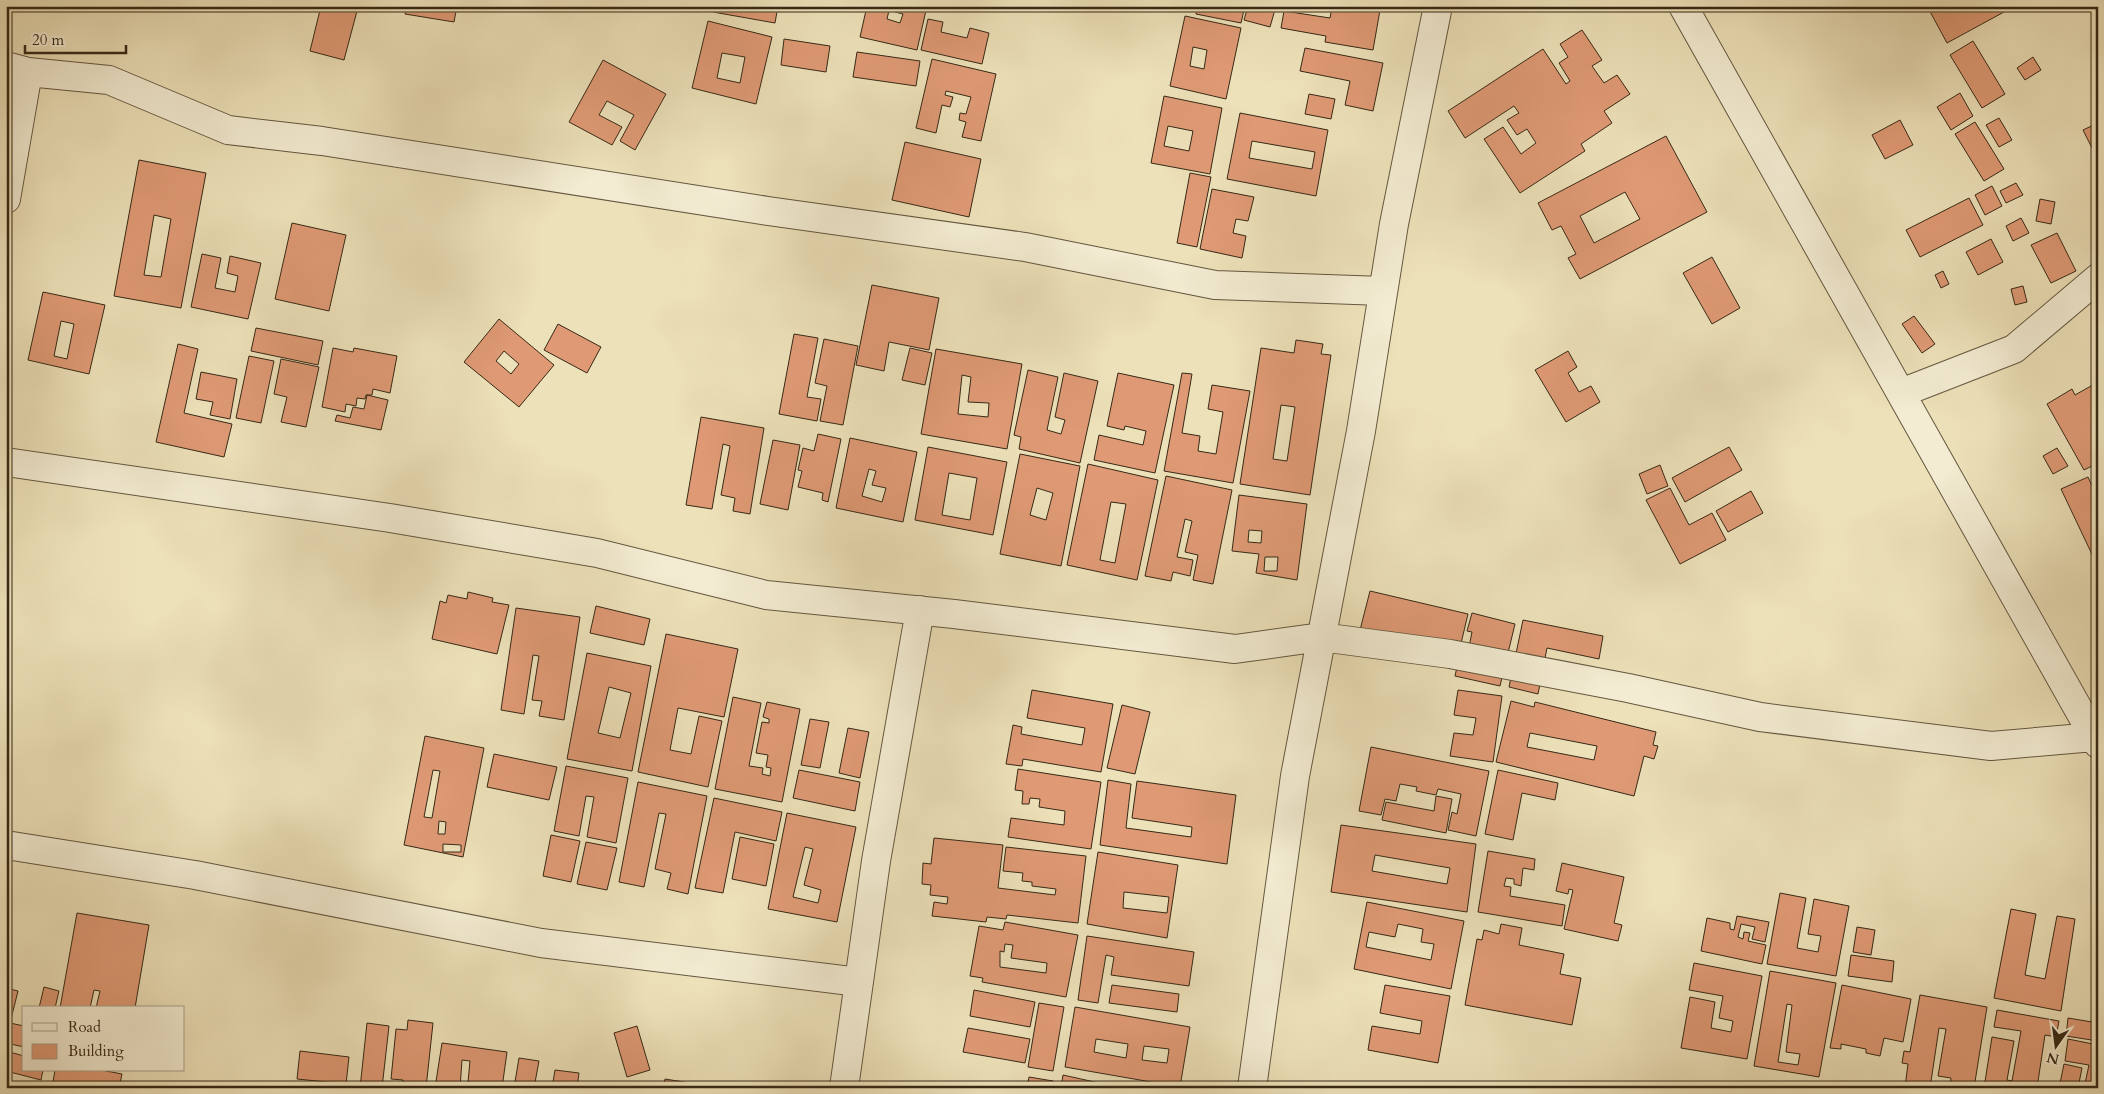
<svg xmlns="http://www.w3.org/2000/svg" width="2104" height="1094" viewBox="0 0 2104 1094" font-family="Cardo,serif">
<rect width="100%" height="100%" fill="#ede1b9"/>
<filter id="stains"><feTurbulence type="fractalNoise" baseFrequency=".004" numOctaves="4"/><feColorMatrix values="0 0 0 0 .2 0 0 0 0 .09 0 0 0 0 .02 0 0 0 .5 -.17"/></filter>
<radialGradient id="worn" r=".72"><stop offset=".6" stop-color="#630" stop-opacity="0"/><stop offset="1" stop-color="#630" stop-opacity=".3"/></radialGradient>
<path fill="#df9a75" stroke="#362916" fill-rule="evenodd" d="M321,6H337L357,11L344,60L310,51Z
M407,6H457L454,22L405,14Z
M669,6H698L697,12Z
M714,6H778L775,23L713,12Z
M867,6H890L887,19L900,23L903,14L895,12L897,6H927L917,50L860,37Z
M1197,6H1245L1241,23L1196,14Z
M1248,6H1276L1270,27L1244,20Z
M1328,6H1378L1377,9L1380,10L1373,50L1325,42L1326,36L1281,28L1284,11L1330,18L1332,7Z
M1927,6H1954L1955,8L1958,6H2015L1947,43Z
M1185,16L1241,28L1226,99L1170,86ZM1193,47L1207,50L1204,69L1190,66Z
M928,19L943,22L941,32L967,38L970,28L989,33L982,64L921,50Z
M708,21L772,37L756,104L692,88ZM722,53L745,57L740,83L717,78Z
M1582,30L1602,60L1592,66L1604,83L1617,75L1630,94L1604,111L1612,123L1581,144L1585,151L1520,193L1484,139L1503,127L1521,154L1536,143L1527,129L1517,135L1507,120L1519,113L1514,106L1465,138L1448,111L1543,49L1566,84L1570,81L1559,63L1568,57L1560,44Z
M784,39L830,46L826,72L781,65Z
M1973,41L2005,94L1982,108L1950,55Z
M1305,48L1383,63L1373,111L1345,105L1350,81L1300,71Z
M857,52L920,61L916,86L853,77Z
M2033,57L2041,70L2025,80L2017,68Z
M932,59L996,74L981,141L962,137L966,122L959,120L960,113L966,114L971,97L946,91L945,95L953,97L950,107L942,105L936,133L916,128Z
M603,60L666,94L635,150L620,141L634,115L607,101L599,115L622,127L612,145L569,122Z
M1960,93L1973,116L1951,130L1937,107Z
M1309,94L1335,99L1331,119L1305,114Z
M1164,96L1222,108L1210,174L1151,163ZM1168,126L1193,131L1189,151L1164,146Z
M1240,113L1328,130L1316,196L1227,179ZM1252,141L1315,152L1312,169L1249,158Z
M1999,118L2012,140L1999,147L1986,125Z
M1900,120L1913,145L1885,159L1872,135Z
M1975,122L2004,169L1984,181L1955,134Z
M2098,123V147L2093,150L2083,130Z
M1666,136L1707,212L1580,279L1568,258L1576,254L1561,226L1552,230L1538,203ZM1625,192L1640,219L1594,243L1580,216Z
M905,142L981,159L969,217L892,200Z
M139,160L206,173L181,308L114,296ZM154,215L171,219L161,277L144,275Z
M1190,173L1211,177L1197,247L1177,243Z
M2016,183L2023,195L2006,203L2000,191Z
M1992,186L2002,206L1985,215L1975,195Z
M1212,189L1254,197L1248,221L1236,219L1233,233L1246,236L1242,258L1200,249Z
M1969,198L1983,225L1920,257L1906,230Z
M2040,199L2055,202L2051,224L2036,221Z
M2021,218L2029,233L2013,241L2006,226Z
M292,223L346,235L329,311L275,299Z
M2057,233L2076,271L2051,283L2031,245Z
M1991,239L2003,262L1978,275L1966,252Z
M202,254L221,258L215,288L235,292L238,276L227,273L230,256L261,263L248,319L191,307Z
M1712,257L1740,308L1712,324L1683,273Z
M1943,271L1949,284L1941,288L1935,275Z
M872,285L939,298L929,350L889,342L884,371L856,365Z
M2023,286L2027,302L2015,305L2011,289Z
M43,292L105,305L89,374L28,360ZM61,321L74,324L67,359L54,356Z
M1914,316L1935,344L1922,353L1902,324Z
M499,319L554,365L519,407L464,362ZM504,351L519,364L511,374L496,361Z
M558,324L601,347L587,373L544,350Z
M256,328L323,341L318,365L251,351Z
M794,334L818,338L807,397L821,399L817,421L779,414Z
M824,339L858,346L843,425L820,421L827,386L815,383Z
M1296,340L1323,344L1321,354L1331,355L1310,495L1240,484L1261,348L1294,353ZM1281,405L1295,407L1287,461L1273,459Z
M178,344L198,349L184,413L232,424L224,457L156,442Z
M333,348L353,352L354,348L397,356L390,393L373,389L372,395H366L365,399L357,398L356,406L346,404L345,412L322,407Z
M910,348L932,353L925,385L902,380Z
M936,349L1022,364L1007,449L921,434ZM962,375L971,377L968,402L989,403L988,417L958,414Z
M1568,351L1577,367L1568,373L1579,392L1591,386L1600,402L1566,422L1535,370Z
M249,356L274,361L261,423L236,418Z
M281,359L319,367L306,427L281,422L287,397L274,394Z
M1028,370L1058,377L1047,430L1061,434L1065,420L1055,417L1064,373L1098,381L1080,463L1019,449L1021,437L1014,435Z
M201,372L237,379L230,419L210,415L213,402L196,399Z
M1118,373L1174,385L1155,473L1094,460L1099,435L1143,445L1146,431L1125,426L1124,430L1107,426Z
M1182,373L1192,374L1182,433L1200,436L1198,451L1216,454L1223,412L1208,409L1212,385L1250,391L1233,483L1164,471Z
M2098,382V463L2084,470L2047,404L2072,389L2075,395Z
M367,395L388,400L381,430L335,421L337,415L350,418L353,407L364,409Z
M701,417L764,428L750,514L733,511L735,498L721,495L730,446L723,444L712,509L686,505Z
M818,434L841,439L828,502L822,500L823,493L798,487L802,471L798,470L803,448L814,451Z
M850,438L917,452L903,522L836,508ZM869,469L876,471L872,485L886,488L882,502L862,496Z
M773,440L800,445L788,510L760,504Z
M928,447L1007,462L993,535L915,520ZM949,473L977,478L970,520L942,515Z
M1729,447L1742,470L1685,502L1672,478Z
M2057,448L2068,466L2053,474L2043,456Z
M1020,454L1080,466L1061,566L1000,554ZM1037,488L1053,493L1046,520L1030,515Z
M1088,464L1158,480L1137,580L1067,565ZM1111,502L1126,504L1115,563L1100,560Z
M1660,465L1668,486L1647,494L1639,474Z
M1166,476L1232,490L1213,584L1193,580L1198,555L1185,552L1192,521L1185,519L1177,557L1193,560L1190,576L1173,572L1171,581L1145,576Z
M2088,477L2098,499V567L2061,489Z
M1670,488L1689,525L1712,513L1726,540L1680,564L1646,500Z
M1751,491L1763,513L1728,532L1716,511Z
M1239,495L1307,504L1297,580L1256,573L1259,554L1232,551ZM1249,530L1262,531L1261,543L1248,542ZM1265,557H1278L1277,571H1264Z
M1370,591L1468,614L1458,656L1359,634Z
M468,592L493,598L492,602L509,605L497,654L432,639L440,601L446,603L448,595L467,599Z
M596,606L650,619L644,645L590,633Z
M516,608L580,617L564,720L539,716L542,701L532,700L539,656L533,655L524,714L501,710Z
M1472,613L1515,624L1500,686L1455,676L1459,658L1469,647L1472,632L1467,631Z
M1523,620L1603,636L1599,659L1547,648L1538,694L1509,687Z
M666,634L738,649L724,717L678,708L670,750L691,754L699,716L722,721L708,787L638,772Z
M587,653L651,666L632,771L567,759ZM609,687L631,693L620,738L598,733Z
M1032,690L1113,704L1101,772L1023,759L1022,766L1006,764L1013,725L1022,727L1021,734L1082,745L1085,728L1027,718Z
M1458,690L1502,696L1493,762L1450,756L1454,733L1473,735L1476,718L1454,715Z
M733,697L761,703L749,766L763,768L762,774L770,776L771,768L766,767L768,755L756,753L762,722L769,723V719L763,717L767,702L800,709L782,802L715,789Z
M1511,701L1534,707L1535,702L1656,732L1653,745L1658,746L1654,759L1644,756L1634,796L1496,762ZM1530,733L1597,746L1594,760L1527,747Z
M1122,705L1150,712L1135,774L1107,768Z
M810,719L829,722L820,768L801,765Z
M848,728L869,732L860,778L839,773Z
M425,736L484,748L463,857L404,845ZM433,770L440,771L432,818L424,817ZM439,821L446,822L445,834H438ZM443,844L461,845V852H443Z
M1371,747L1489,771L1476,836L1448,830L1452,812L1457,814L1461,794L1438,789L1436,795L1416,791L1417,787L1400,784L1396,801L1385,799L1381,815L1359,811Z
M494,754L557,767L549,800L487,787Z
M566,766L628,778L616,843L587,837L594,797L586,796L579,836L554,831Z
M1018,769L1101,782L1091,849L1008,837L1011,818L1064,825L1065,811L1039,807L1040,799L1030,798L1029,804H1022L1023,791L1015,790Z
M799,770L860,782L855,811L793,798Z
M1498,770L1558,783L1555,800L1522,793L1513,840L1485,834Z
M1108,780L1131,784L1126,828L1191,837L1192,827L1132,818L1137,781L1236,795L1227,864L1100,845Z
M638,782L707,796L688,894L667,889L671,873L655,869L666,814L659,813L644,887L619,882Z
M1436,796L1452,799L1446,833L1382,820L1386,802L1434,811Z
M714,798L782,812L776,841L735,832L723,893L695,888Z
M787,813L856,827L837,922L768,909ZM805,847L813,849L804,885L821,890L818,903L793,897Z
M1341,825L1476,844L1467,912L1331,892ZM1375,855L1450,868L1447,884L1372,871Z
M551,835L580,841L571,882L543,876Z
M740,837L774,844L766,886L732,879Z
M934,838L1003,845L998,888L1055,895L1056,889L1032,886V882L1022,881L1023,873L1003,871L1006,847L1086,856L1078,923L1007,915L1006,919L987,917L986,922L932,916L934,902L947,904L948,897L930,895L931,885L922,884L923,863L931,864Z
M586,842L617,848L607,890L577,884Z
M1488,851L1535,859L1534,870L1523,868L1521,886L1514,884V879L1506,878L1504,886L1511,887L1510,896L1565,905L1562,926L1478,912Z
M1098,852L1178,865L1167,938L1087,924ZM1124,892L1169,897L1167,913L1123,908Z
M1562,863L1624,877L1614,923L1622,925L1618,941L1564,929L1573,890L1569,889L1568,894L1556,891Z
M1780,893L1806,898L1797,948L1818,952L1821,936L1808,934L1814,899L1849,906L1836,976L1767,964Z
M1367,902L1464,921L1451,989L1354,969ZM1398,924L1423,929L1421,942L1434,944L1431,960L1366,947L1369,932L1395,937Z
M2011,909L2036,914L2025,975L2045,979L2057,916L2075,919L2061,1011L1994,998Z
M77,913L149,925L135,1008H96L100,991L94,990L90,1008H60Z
M1737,916L1769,922L1765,942L1752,939L1755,927L1741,924L1738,937L1743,939L1744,932L1750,933L1748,941L1766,945L1762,964L1701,951L1707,918L1730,923V929L1734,930Z
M1005,922L1078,935L1066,997L982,982L983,978L970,976L979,926L1003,930ZM1005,944L1013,945L1011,958L1047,963L1046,973L1000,967V951L1004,952Z
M1501,924L1522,928L1519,945L1564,954L1560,974L1581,978L1572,1025L1465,1005L1477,939L1482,940L1484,930L1499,934Z
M1857,927L1875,930L1871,955L1853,952Z
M1087,936L1194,952L1189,986L1111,975L1114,957L1106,955L1098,1003L1078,1000Z
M1851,955L1894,961L1892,982L1848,976Z
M1694,963L1762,976L1747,1059L1681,1048L1690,997L1715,1002L1711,1028L1731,1032L1733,1021L1719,1018L1723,996L1689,990Z
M1770,971L1836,983L1819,1077L1754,1066ZM1787,1004L1792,1005L1786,1052L1800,1054L1798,1065L1778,1062Z
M1112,985L1179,994L1177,1012L1109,1003Z
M1385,985L1450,996L1438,1063L1368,1050L1372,1026L1420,1034L1422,1021L1380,1013Z
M1842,985L1911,999L1903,1042L1884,1038L1880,1056L1866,1053V1049L1841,1044V1049L1830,1048Z
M44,987L59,991L55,1008H39Z
M6,988L18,991L10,1023L24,1026V1047L6,1043Z
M974,990L1035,1002L1030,1027L970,1016Z
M1920,995L1987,1007L1974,1088H1950L1951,1078L1938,1076L1946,1029L1939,1028L1930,1088L1905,1087L1908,1064L1902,1063L1904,1051L1910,1052Z
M1039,1003L1064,1007L1053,1071L1028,1067Z
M1075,1007L1190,1027L1180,1087L1065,1067ZM1096,1039L1128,1044L1126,1058L1094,1052ZM1144,1046L1169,1049L1167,1063L1142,1060Z
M1997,1010L2059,1021L2056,1037L2045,1035L2037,1088H1984L1992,1037L2014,1041L2007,1080L2012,1081L2021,1031L1994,1027Z
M2068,1018L2098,1023V1041L2066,1036Z
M408,1020L433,1023L426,1088H402L403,1080L391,1079L396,1029L407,1030Z
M367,1023L389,1026L382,1088H360Z
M637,1026L650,1070L627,1077L614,1033Z
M968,1028L1030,1039L1025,1063L963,1052Z
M2068,1039L2098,1045V1088H2084L2089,1065L2065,1061Z
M442,1043L507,1052L502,1088H477V1083L468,1082L470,1061L462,1060L460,1088H435Z
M6,1051L24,1056V1070H43L41,1080L6,1071Z
M300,1051L349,1057L346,1084L297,1079Z
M519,1058L539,1061L534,1088H514Z
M2064,1064L2082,1068L2078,1088H2059Z
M55,1070H101L122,1074L119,1088H52Z
M555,1070L579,1073L577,1088H552Z
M1063,1075L1122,1088H1061Z
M1029,1077L1053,1081L1052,1088H1027Z
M665,1079L690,1083L689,1088H663Z"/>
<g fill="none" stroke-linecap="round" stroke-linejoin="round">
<defs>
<path id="minor" d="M1683,6L2098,744
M6,66L28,72L109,80L228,130L322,141L768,211L1025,247L1215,285L1383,291
M6,199L28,72
M1901,393L2014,349L2098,278
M6,462L390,518L597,553L766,595L954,614L1235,649L1321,637L1450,654L1628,688L1760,717L1991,746L2094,737
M6,845L195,875L541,943L859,982
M844,1088L876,861L920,610
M1252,1088L1295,776L1361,431L1394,224L1438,6"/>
</defs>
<use href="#minor" stroke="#64573f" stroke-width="30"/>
<use href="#minor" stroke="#f3ecd2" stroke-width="28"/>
</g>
<rect width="2104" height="1094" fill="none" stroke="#ede1b9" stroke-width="25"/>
<rect x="8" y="8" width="2089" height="1079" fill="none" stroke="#362916" stroke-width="2.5"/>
<rect x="12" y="12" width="2079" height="1069" fill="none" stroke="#362916"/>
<rect x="22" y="1006" width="162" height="65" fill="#f3ecd2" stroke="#a79e87"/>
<rect x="32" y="1023" width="25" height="8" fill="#f3ecd2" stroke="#a79e87"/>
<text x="68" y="1032" font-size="15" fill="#362916">Road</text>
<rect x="32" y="1044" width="25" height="15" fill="#df9a75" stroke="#a79e87"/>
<text x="68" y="1056" font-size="15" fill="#362916">Building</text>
<g transform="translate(2056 1046) rotate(194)" stroke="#f3ecd2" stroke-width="4" paint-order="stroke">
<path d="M0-4L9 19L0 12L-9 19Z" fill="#362916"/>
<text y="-8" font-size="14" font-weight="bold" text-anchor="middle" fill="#362916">N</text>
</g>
<path d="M25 45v8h101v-8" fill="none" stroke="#362916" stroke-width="2.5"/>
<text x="32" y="45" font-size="15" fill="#362916" stroke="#f3ecd2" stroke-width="4" paint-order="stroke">20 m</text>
<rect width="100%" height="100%" filter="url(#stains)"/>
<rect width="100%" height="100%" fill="url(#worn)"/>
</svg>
